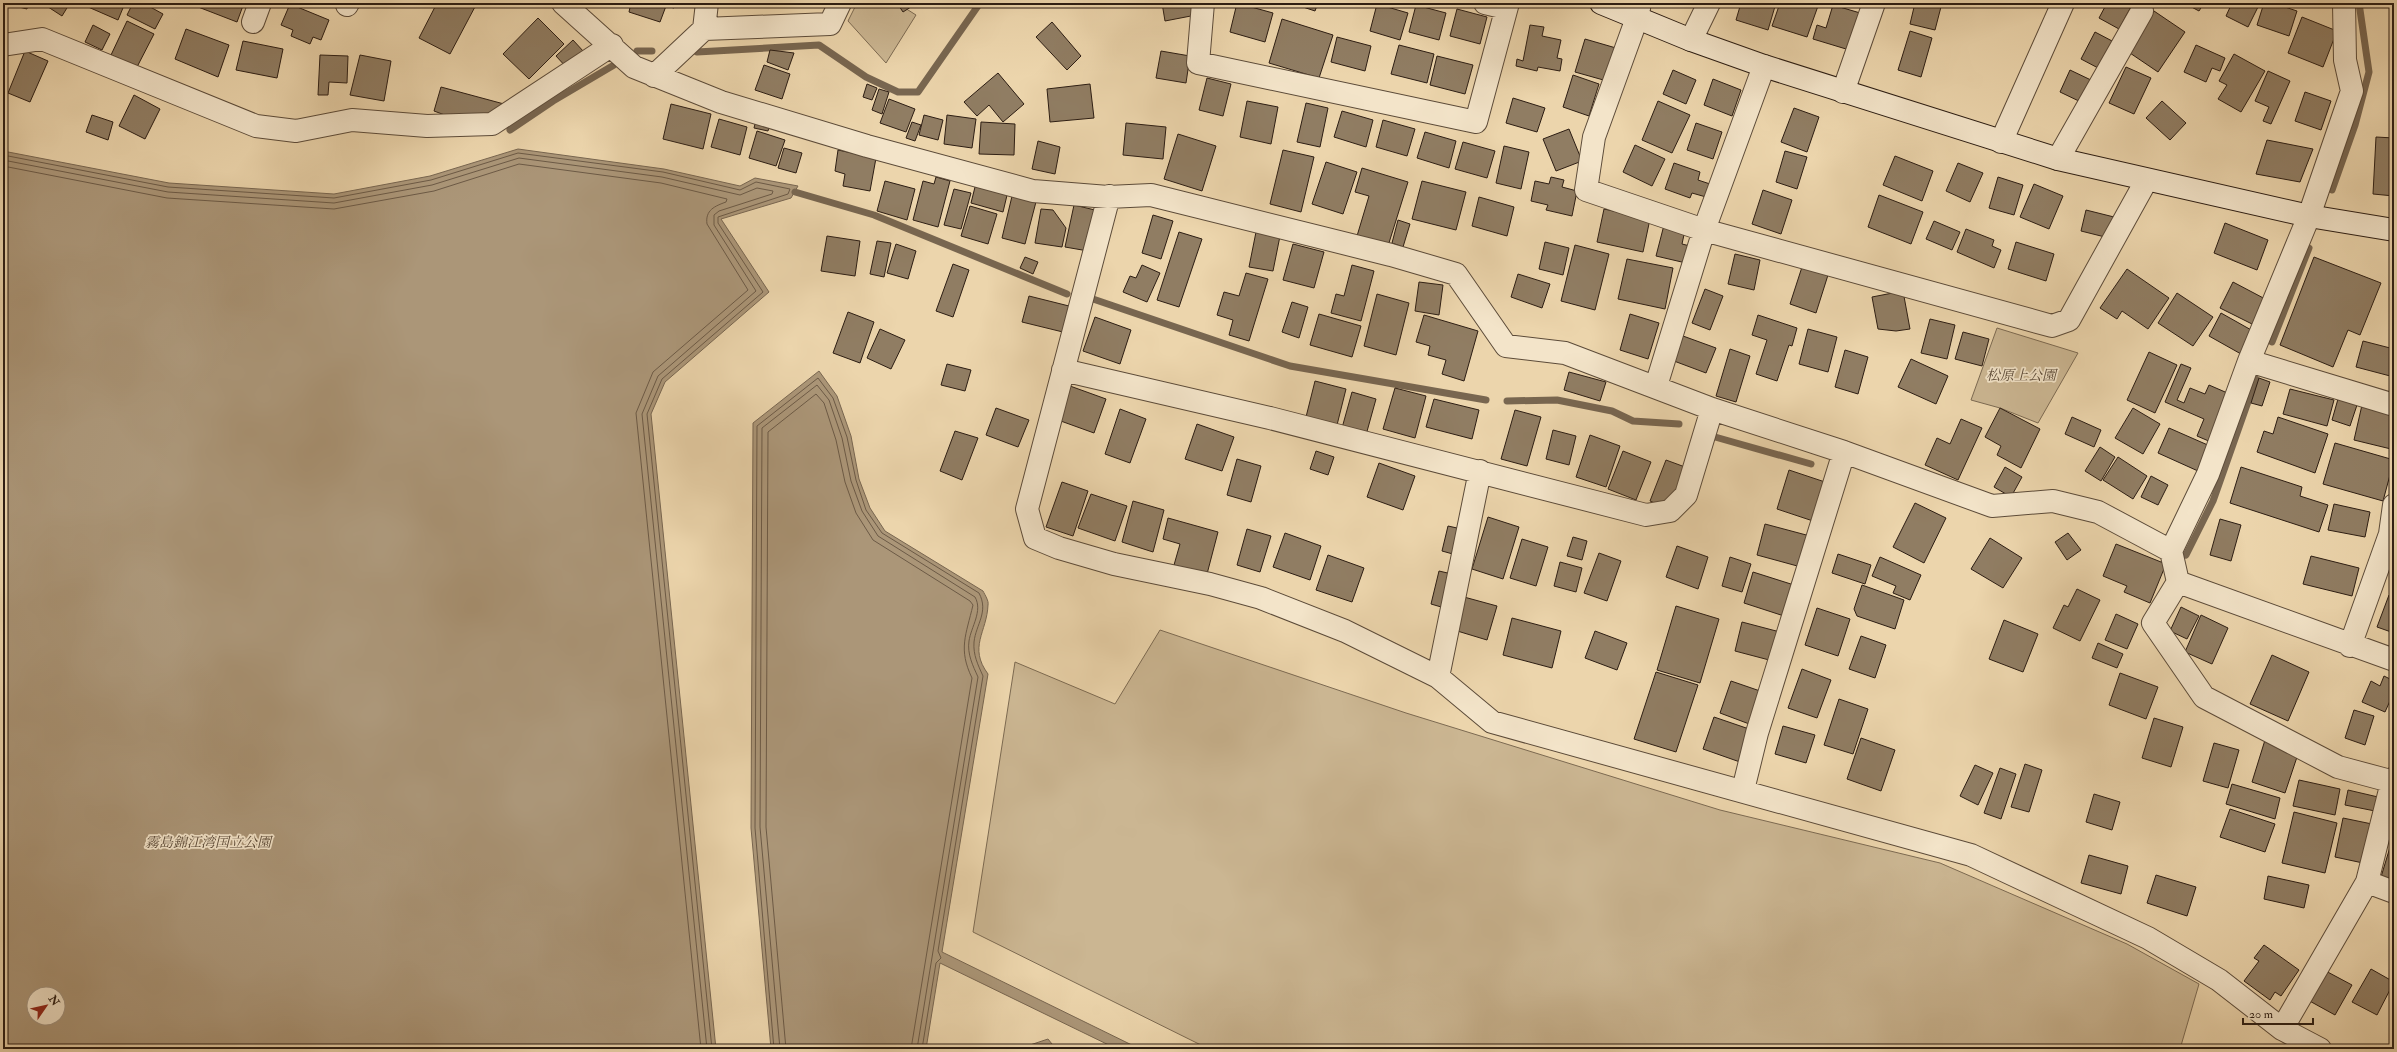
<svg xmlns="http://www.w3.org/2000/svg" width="2397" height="1052" viewBox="0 0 2397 1052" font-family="'IM FELL Double Pica','Noto Serif JP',serif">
<rect width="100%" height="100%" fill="#ecd5ac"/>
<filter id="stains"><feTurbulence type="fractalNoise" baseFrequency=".005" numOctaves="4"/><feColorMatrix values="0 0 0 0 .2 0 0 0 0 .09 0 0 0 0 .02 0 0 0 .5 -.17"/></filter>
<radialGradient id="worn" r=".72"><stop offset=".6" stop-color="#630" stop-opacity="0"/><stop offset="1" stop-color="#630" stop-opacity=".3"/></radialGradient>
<path fill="#cbb692" stroke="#7c6a52" d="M857,3H897L916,15L886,63L848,21Z
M1997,328L2078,353L2038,423L2000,408L1971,400Z
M1160,630L1406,713L1720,810L1940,863L2127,944L2199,984L2180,1049H1209L973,932L1015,662L1115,704Z"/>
<path fill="#ab9678" stroke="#786650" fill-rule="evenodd" d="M518,149L664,169L740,186L755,178L798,186L791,198L721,219L769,292L665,382L651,414L716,1049H3V151L169,183L334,194L430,176ZM34,994H58V1018H34Z
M819,371L837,396L851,436L859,479L870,508L885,531L983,591C985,595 989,601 988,605C987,632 968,647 988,674L942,952L1140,1049H1117L940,963L926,1049H771L751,828L753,423Z
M1048,1039L1056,1049H1018Z"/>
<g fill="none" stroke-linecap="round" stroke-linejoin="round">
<path stroke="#6c5a46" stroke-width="1" d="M3,155L168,187L334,198L431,180L518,153L663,172L740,190L756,182L790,189L788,194L718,217V223L763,292L662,379L647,414L712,1049
M3,160L168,192L334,203L432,185L519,158L662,177L740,195L757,188L773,191L772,194L719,211L714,215V225L756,291L658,376L642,414L707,1049
M3,166L167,198L334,209L434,191L519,164L661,183L727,199L726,202C715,206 705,210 707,224L748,290L653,372L636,413L701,1049
M774,1049L755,828L757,426L818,378L833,398L847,437L856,480L866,510L882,533L979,593C989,612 976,624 974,642C973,655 978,665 983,676L938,951L941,958L936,963L922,1049
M780,1049L760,827L762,428L817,385L829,400L842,438L851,481L862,511L878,536L975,597C983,611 971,627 969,641C967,654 973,666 978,677L917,1049
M786,1049L766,827L768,432L816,394L824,403L836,440L845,482L856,513L873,540L970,601L973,605C966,635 958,649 972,678L911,1049"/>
<path stroke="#786650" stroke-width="7" d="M637,51H652
M697,52L819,45L866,77L898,92H918L980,3
M510,130L553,101L614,65
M2332,190L2355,125L2369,72L2359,3
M795,192L874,215L1067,294
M1093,299L1290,366L1486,400
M2272,342L2309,248
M1507,401L1557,400L1612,411L1633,421L1679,424
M1708,435L1811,464
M2186,555L2213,501L2256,379"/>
</g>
<path fill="#907d63" stroke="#2c1d13" d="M3,3H28L27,9Z
M42,3H70L62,16Z
M79,3H125L118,20Z
M133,3H143L163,14L155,29L127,15Z
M194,3H244L237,22L193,5Z
M437,3H477L450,54L419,38Z
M631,3H675L674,8L666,6L660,22L629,12Z
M897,3H917L903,12Z
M1162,3H1194L1196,15L1165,21Z
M1237,3L1273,13L1265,42L1230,32Z
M1291,3H1318L1315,11Z
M1741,3H1776L1768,30L1736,20Z
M1780,3H1810L1818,6L1807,37L1772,26Z
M1915,3H1942L1935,30L1910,24Z
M2107,3H2133L2119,29L2099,18Z
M2184,3H2204L2199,11Z
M2232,3H2260L2248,27L2226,16Z
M2264,3H2273L2297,11L2289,36L2257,25Z
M290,4L329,20L321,40L313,37L310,44L291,36L293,30L281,25Z
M1377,4L1408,13L1400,40L1370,31Z
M1416,5L1446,13L1439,40L1409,32Z
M1833,5L1867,15L1856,52L1813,39L1817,25L1826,28Z
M1457,9L1487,17L1480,44L1450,36Z
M2154,11L2185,32L2158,72L2127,51Z
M2302,17L2337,31L2323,67L2288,53Z
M538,18L564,44L529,79L503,54Z
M1282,19L1333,35L1319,78L1269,63Z
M127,21L154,34L137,67L111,55Z
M1052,22L1081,56L1067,70L1036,37Z
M93,25L110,34L102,50L85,42Z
M1530,25L1544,27L1542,36L1561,40L1557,58L1562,59L1560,71L1538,67L1537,71L1516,66L1517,59L1523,61Z
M186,29L229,45L218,77L175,59Z
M1910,31L1932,38L1921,77L1898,70Z
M2095,32L2114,42L2100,69L2081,59Z
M1337,37L1371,46L1365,71L1331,62Z
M1585,39L1616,48L1607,81L1575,72Z
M573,40L584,52L567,68L556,56Z
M243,41L283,49L277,78L236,70Z
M1399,45L1434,54L1427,83L1391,74Z
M2196,45L2225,58L2220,71L2212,68L2206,82L2184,72Z
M770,50L794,53L788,70L767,62Z
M25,51L48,61L30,102L8,93Z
M1161,51L1190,56L1186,83L1156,78Z
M2234,54L2265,71L2241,112L2218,99L2227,85L2219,81Z
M320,55L348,56L347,83L329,82L328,95H318Z
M360,55L391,61L384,101L350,95Z
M1437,56L1473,65L1465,94L1430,85Z
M764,65L790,74L782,99L755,90Z
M2126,67L2151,78L2134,114L2109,103Z
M1673,70L1696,80L1686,104L1663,94Z
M2070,70L2093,81L2083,103L2060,92Z
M2268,71L2290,81L2271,124L2263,121L2269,107L2255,101Z
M998,73L1024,104L1003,122L989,105L977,116L964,102Z
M1573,75L1599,84L1589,116L1563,107Z
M1207,78L1231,84L1223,116L1199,110Z
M1713,79L1741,90L1732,116L1704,105Z
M867,84L877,88L872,100L863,97Z
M1090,84L1094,118L1050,122L1047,89Z
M441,87L504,104L490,116L461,121L434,111Z
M879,89L889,92L882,114L872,110Z
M2305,92L2331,101L2321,130L2295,121Z
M134,95L160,109L145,139L119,126Z
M1513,98L1545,108L1537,132L1506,123Z
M889,99L915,109L906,132L880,123Z
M1247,101L1278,107L1271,144L1240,137Z
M1658,101L1690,115L1672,153L1642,140Z
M2162,101L2186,123L2170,140L2146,118Z
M1306,103L1328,108L1320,147L1297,142Z
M671,104L711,114L703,149L663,139Z
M1794,108L1819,117L1807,152L1781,142Z
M1342,111L1373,120L1366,147L1334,137Z
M92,115L113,122L108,140L86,132Z
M924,115L943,120L938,140L919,135Z
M947,115L976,119L972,148L944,144Z
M719,119L747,127L740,155L711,147Z
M756,120L770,123L768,131L754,128Z
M1383,120L1415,129L1407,156L1376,147Z
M912,122L921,125L915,141L906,138Z
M981,122L1015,124L1014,155L979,154Z
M1126,123L1166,127L1163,159L1123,155Z
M1696,123L1722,132L1713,159L1687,150Z
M1569,129L1582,161L1556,171L1543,139Z
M757,131L785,140L776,166L749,158Z
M1425,132L1456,141L1449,168L1417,158Z
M1178,134L1216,146L1202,191L1164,179Z
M2376,137L2394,138V196L2373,194Z
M2267,140L2313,149L2300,182L2256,174Z
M1038,141L1060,147L1055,174L1032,169Z
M1463,142L1495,151L1487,178L1455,169Z
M1635,145L1665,159L1652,186L1623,172Z
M1504,146L1529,152L1521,189L1496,183Z
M784,148L802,153L796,173L778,168Z
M838,150L876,158L870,191L843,186L845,174L835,171Z
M1283,150L1314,157L1301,212L1270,204Z
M1785,151L1807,157L1797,189L1776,182Z
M1895,156L1933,171L1922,201L1883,185Z
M1326,162L1357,172L1343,214L1312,204Z
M1674,163L1700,172L1698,180L1710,184L1706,197L1692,193L1690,198L1665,189Z
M1958,163L1983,173L1970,202L1946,191Z
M1362,168L1408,182L1388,246L1357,236L1369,196L1355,192Z
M936,177L950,181L938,227L913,220L923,181L934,184Z
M1551,177L1564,180L1562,187L1577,191L1572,216L1546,210L1548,205L1531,201L1535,181L1549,184Z
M1998,177L2023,185L2014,215L1989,208Z
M885,181L915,189L907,220L877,211Z
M1422,181L1466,192L1456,230L1412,219Z
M976,183L1008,191L1003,212L971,203Z
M2034,184L2063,196L2049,229L2020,217Z
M954,189L971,193L961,229L944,225Z
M1763,190L1792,200L1781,234L1752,224Z
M1013,192L1037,198L1025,244L1002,238Z
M1879,195L1923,212L1911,244L1868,227Z
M1479,197L1514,207L1507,236L1472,226Z
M1074,205L1095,210L1088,251L1065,247Z
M970,206L997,214L988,244L961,236Z
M1041,209L1053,210L1066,228L1062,247L1035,243Z
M1604,209L1650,219L1643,252L1597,242Z
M2086,210L2114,217L2109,238L2081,231Z
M1153,215L1173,221L1161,259L1142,253Z
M1398,220L1410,224L1403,247L1392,243Z
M1934,221L1960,232L1952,250L1926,239Z
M2225,223L2268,240L2257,270L2214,253Z
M1664,225L1685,230L1682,244L1690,246L1686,263L1656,256Z
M1966,229L1994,240L1992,246L2001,250L1994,268L1957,252Z
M1179,232L1202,239L1179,307L1157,300Z
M1256,232L1280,236L1273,271L1249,267Z
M827,236L860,241L855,276L821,271Z
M877,241L891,243L884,277L870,274Z
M1545,242L1569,248L1563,275L1539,269Z
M2016,242L2054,254L2046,281L2008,269Z
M896,244L916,251L908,279L887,273Z
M1293,244L1324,252L1314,288L1283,280Z
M1575,245L1609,254L1595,310L1561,301Z
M1735,254L1760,260L1754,290L1728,284Z
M1025,257L1038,262L1033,274L1020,268Z
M2314,257L2381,283L2360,335L2348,330L2333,367L2280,345Z
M1627,259L1673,268L1665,309L1618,299Z
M953,264L969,270L953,317L936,311Z
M1142,265L1160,273L1147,302L1123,292L1130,276L1136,278Z
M1352,265L1374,271L1361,321L1331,313L1336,294L1344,296Z
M1802,267L1828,275L1816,313L1790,304Z
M2127,269L2169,298L2148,329L2122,311L2117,319L2100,308Z
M1246,273L1268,279L1249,341L1229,335L1233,320L1217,315L1224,292L1239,296Z
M1518,274L1550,284L1542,308L1511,297Z
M1419,282L1443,285L1439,315L1415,311Z
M2233,282L2269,301L2256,326L2220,308Z
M1705,289L1723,296L1710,330L1692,323Z
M1903,291L1910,329L1896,331L1878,329L1872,297Z
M2177,293L2213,317L2193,346L2158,323Z
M1377,294L1409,303L1396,355L1364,346Z
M1029,296L1073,307L1067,333L1022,322Z
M1292,302L1308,307L1299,338L1282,332Z
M848,312L874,322L860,363L833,353Z
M2221,313L2253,331L2241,354L2209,336Z
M1319,314L1361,326L1352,357L1310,345Z
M1630,314L1659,323L1648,359L1620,350Z
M1424,315L1478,331L1464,381L1442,374L1446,360L1428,355L1430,346L1416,342Z
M1758,315L1797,328L1792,346L1789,345L1777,381L1756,374L1767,340L1752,335Z
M1095,317L1131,330L1120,364L1083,351Z
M1930,319L1955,325L1947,359L1921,353Z
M880,329L905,340L891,369L867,358Z
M1808,329L1837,337L1828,372L1799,364Z
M1963,332L1989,339L1982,366L1955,359Z
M1683,336L1716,348L1706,373L1674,361Z
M2363,341L2394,349V377L2356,367Z
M1730,349L1750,356L1736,402L1716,396Z
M1845,350L1868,357L1858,394L1835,387Z
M2149,352L2177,365L2155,413L2127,400Z
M1911,359L1948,376L1936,404L1898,387Z
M947,364L971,370L965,391L941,385Z
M2181,364L2191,368L2177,400L2184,403L2190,388L2205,394L2209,385L2232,395L2211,442L2197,436L2204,419L2165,402Z
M1569,372L1606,382L1600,401L1564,390Z
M2259,378L2270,382L2262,406L2251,403Z
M1315,381L1346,389L1337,425L1306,417Z
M1070,386L1106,399L1094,433L1058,420Z
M1395,388L1426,396L1415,438L1383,429Z
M2290,389L2334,400L2327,426L2283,414Z
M1352,392L1376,399L1366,435L1342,428Z
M1434,399L1479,410L1472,439L1426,427Z
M2338,399L2357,405L2350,426L2332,420Z
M2362,405L2394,414V438L2391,449L2354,440Z
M996,408L1029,420L1018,447L986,435Z
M2000,408L2040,429L2021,468L1997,455L2001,446L1985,437Z
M2133,408L2160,424L2143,454L2115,438Z
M1120,409L1146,419L1130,463L1105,454Z
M1515,410L1541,417L1527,466L1501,459Z
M2072,417L2101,430L2094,447L2065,434Z
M2278,417L2328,434L2315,473L2257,452L2264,431L2273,434Z
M1961,419L1982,428L1958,480L1925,465L1937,438L1950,444Z
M1197,424L1234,437L1222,471L1185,459Z
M2169,428L2210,446L2198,471L2158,453Z
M1553,430L1576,436L1569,465L1546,459Z
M955,431L978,438L962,480L940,471Z
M1590,435L1620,446L1606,487L1576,477Z
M2335,443L2394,460L2383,501L2323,484Z
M2100,447L2115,457L2101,481L2085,471Z
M1316,451L1334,457L1328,475L1310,469Z
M1623,451L1651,462L1636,500L1608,489Z
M2118,457L2147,476L2133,499L2103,480Z
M1237,459L1261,466L1251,502L1227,495Z
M1666,460L1685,467L1669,509L1650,501Z
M1379,463L1415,476L1403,510L1367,497Z
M2005,467L2022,477L2011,497L1994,487Z
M2241,467L2302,487L2300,496L2328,505L2319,532L2230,503Z
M1789,470L1828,483L1816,522L1777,509Z
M2151,476L2168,485L2158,505L2141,497Z
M1062,482L1088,491L1073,536L1046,527Z
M1091,494L1127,506L1115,541L1078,528Z
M1133,501L1164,510L1153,552L1122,542Z
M1915,503L1946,518L1924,563L1893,547Z
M2334,504L2370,512L2365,537L2328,530Z
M1488,517L1519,527L1503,579L1472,569Z
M1168,518L1218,532L1207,574L1174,565L1180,544L1163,539Z
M2220,519L2241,525L2231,561L2210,555Z
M1765,524L1810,536L1801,567L1757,555Z
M1448,526L1466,530L1460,556L1442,551Z
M1247,529L1271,536L1260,572L1237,565Z
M1285,533L1321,546L1310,580L1273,567Z
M2068,533L2081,550L2067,560L2055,542Z
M1573,537L1587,541L1582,560L1567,556Z
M1990,538L2022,558L2003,588L1971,569Z
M1522,539L1548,547L1536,586L1510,578Z
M2116,544L2166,564L2150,603L2124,592L2127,586L2103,576Z
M1677,546L1708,557L1698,589L1666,577Z
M1599,553L1621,561L1607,601L1584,593Z
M1838,554L1871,565L1865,584L1832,573Z
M1328,555L1364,568L1352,602L1316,590Z
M2311,556L2359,568L2352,596L2303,584Z
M1730,557L1751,564L1742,592L1722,586Z
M1880,557L1921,575L1910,600L1893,593L1896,586L1872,576Z
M1560,562L1582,568L1576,592L1554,586Z
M2394,567V579L2390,577Z
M1439,571L1456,575L1448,609L1431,604Z
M1753,572L1794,585L1784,616L1744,603Z
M1862,585L1904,600L1895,629L1857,616L1854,609Z
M2077,589L2100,600L2080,641L2053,628L2064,605L2068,607Z
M2389,595L2394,596V633L2377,627Z
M1464,597L1497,606L1487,640L1454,630Z
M1676,606L1719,619L1700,683L1657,670Z
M2181,607L2199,616L2187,639L2170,631Z
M1817,608L1850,619L1838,656L1805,645Z
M2116,614L2138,624L2127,649L2105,640Z
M2201,615L2228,628L2212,664L2185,652Z
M1512,618L1561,631L1552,668L1503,655Z
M2004,620L2038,634L2023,672L1989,659Z
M1742,622L1780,632L1773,661L1735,651Z
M1595,631L1627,643L1617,670L1585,658Z
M1861,636L1886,645L1875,678L1849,669Z
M2098,643L2123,654L2117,668L2092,658Z
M2272,655L2309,672L2288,721L2250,704Z
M1802,669L1831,680L1817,718L1788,708Z
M1656,672L1698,685L1676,752L1634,739Z
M2120,673L2158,687L2146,719L2109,705Z
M2384,676L2394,681V692L2385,712L2362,702L2371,681L2380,686Z
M1731,681L1763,692L1752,725L1720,713Z
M1839,699L1868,709L1853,754L1824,745Z
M2354,710L2374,716L2365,745L2345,738Z
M1714,717L1752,730L1740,762L1703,749Z
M2154,718L2183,727L2171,767L2142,758Z
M1783,726L1815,735L1806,763L1775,754Z
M1861,738L1895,750L1881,791L1847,779Z
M2265,740L2299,751L2285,793L2252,782Z
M2214,743L2239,750L2228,788L2203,781Z
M2394,755V770L2389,768Z
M2025,764L2042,770L2029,812L2011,807Z
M1975,765L1993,773L1978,805L1960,796Z
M2000,768L2016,774L2001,819L1984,813Z
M2299,780L2340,789L2335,815L2293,806Z
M2232,784L2280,798L2275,819L2226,804Z
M2348,790L2378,797L2375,811L2345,805Z
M2094,794L2120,802L2112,830L2086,822Z
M2230,809L2275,824L2265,852L2220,837Z
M2294,812L2337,823L2325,873L2282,863Z
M2343,818L2372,824L2363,863L2335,857Z
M2394,834V881L2381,877Z
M2089,855L2128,866L2121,894L2081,883Z
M2156,875L2196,887L2187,916L2147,903Z
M2268,876L2309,885L2304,908L2264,899Z
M2264,945L2299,970L2281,996L2275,992L2270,1000L2244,981L2259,961L2254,958Z
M2322,969L2352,985L2335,1015L2306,999Z
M2371,969L2394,982L2377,1015L2352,1002Z"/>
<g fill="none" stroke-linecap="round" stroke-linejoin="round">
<defs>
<path id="street" d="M563,3L634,67L721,102L867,146L1033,191L1108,197L1151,195L1391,255L1456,274L1506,346L1565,353L1712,409L1844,452L1992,506L2053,501L2098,512L2171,551
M1203,3L1198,63L1476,122L1508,3
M1485,3L1506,8
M1640,3L1637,18L1594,137L1586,190L1704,230L2052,326L2069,320L2146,181
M2344,3L2345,60L2352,91L2309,216L2249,361L2208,474L2171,551L2178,582L2394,660
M347,5L348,3
M253,22L260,3
M704,29L830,24L840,3
M1691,40L1709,3
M3,45L42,39L256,126L296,131L352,120L427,126L492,124L612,45
M654,76L704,29L707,3
M1843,92L1874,3
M2001,142L2063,3
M2058,159L2142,11
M1109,196L1027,509L1035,538L1059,548L1114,564L1210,584L1261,598L1345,631L1438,677L1492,722L1971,855L2148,938L2219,980L2282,1029L2320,1049
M2249,361L2394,405
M1063,370L1270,418L1646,515L1670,511L1686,495L1712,409
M1656,386L1704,230L1764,66
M2178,582L2153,623L2204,697L2338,767L2394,782
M2350,646L2390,534L2394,505
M1438,677L1480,471
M2392,782L2367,882L2394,892
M1743,790L1757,733L1844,452
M2282,1029L2367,882"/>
<path id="secondary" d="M1601,3L1691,40L1764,66L2058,159L2309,216L2394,230"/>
</defs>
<use href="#street" stroke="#5c4b39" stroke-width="24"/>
<use href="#secondary" stroke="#2c1d13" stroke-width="24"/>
<use href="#street" stroke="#f3e4c9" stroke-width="22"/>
<use href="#secondary" stroke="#f3e4c9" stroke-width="22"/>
</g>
<g text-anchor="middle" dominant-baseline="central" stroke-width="3.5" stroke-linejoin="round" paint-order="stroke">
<g font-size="14" font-style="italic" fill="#5c4b39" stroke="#f3e4c9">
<text x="2021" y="375">松原上公園</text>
<text x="208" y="842">霧島錦江湾国立公園</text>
</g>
</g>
<rect width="2397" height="1052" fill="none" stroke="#ecd5ac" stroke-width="16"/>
<rect x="4" y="4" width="2389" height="1044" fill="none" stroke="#2c1d13" stroke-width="2"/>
<rect x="8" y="8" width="2381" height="1036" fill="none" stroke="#2c1d13"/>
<g transform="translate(46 1006) rotate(56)"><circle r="19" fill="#f3e4c9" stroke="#a39480"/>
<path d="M0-3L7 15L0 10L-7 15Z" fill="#8f2418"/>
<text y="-6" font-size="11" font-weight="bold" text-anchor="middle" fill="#2c1d13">N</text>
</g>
<path d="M2243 1018v6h70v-6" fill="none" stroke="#2c1d13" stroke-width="2"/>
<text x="2249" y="1018" font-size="12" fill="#2c1d13" stroke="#f3e4c9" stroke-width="3" paint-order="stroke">20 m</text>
<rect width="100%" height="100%" filter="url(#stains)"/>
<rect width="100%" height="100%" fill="url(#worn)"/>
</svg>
